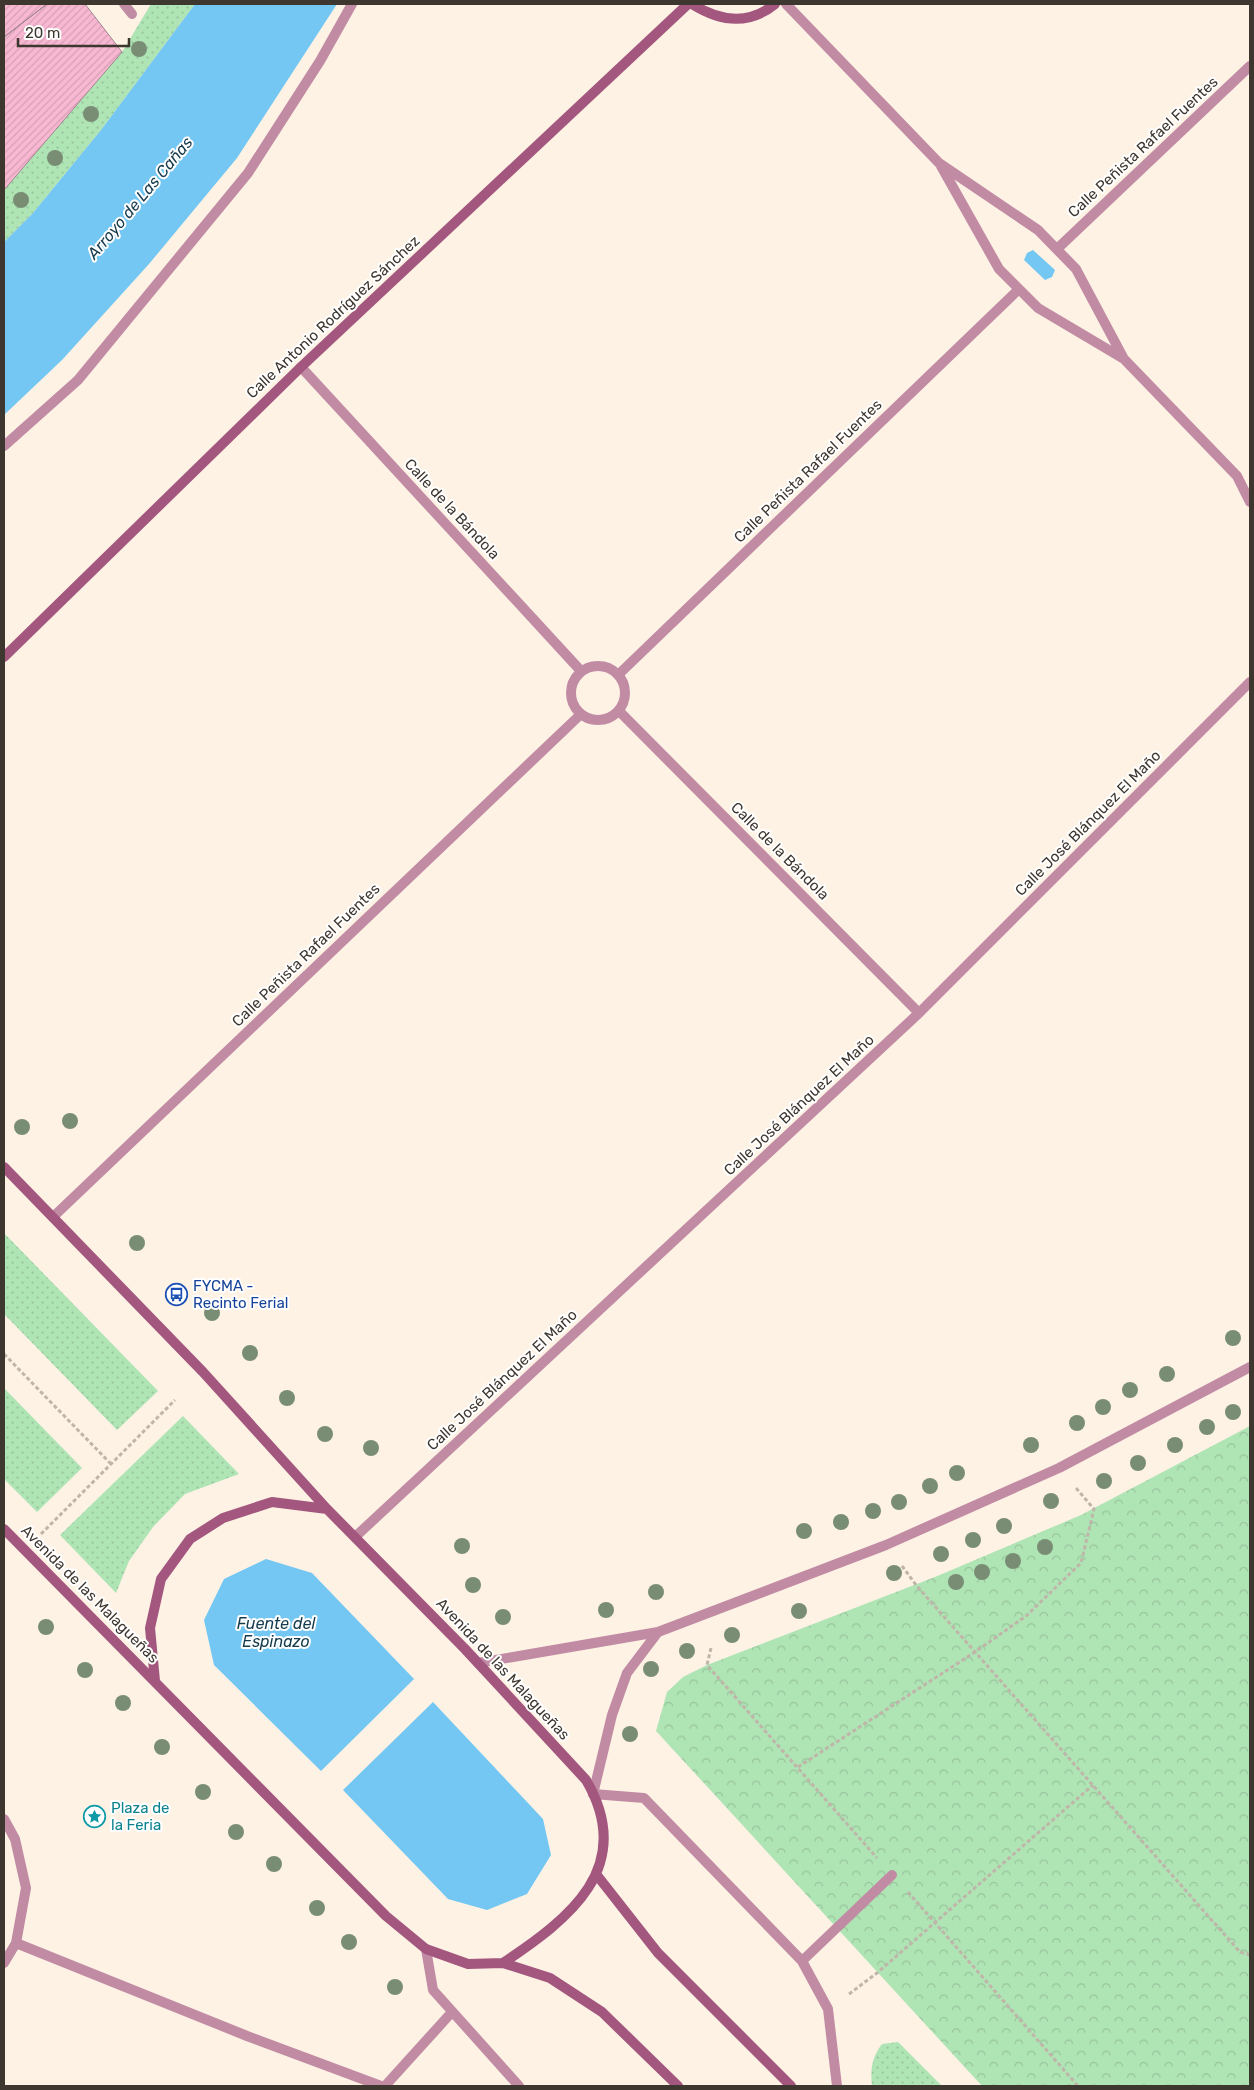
<svg xmlns="http://www.w3.org/2000/svg" width="1254" height="2090" viewBox="0 0 1254 2090" font-family="Rubik,sans-serif">
<defs>
<pattern id="grass-dots" width="8" height="8" patternUnits="userSpaceOnUse" patternTransform="scale(1.25)"><rect width="8" height="8" fill="#afe4b5"/><path d="M2 2h.1M6 6h.1" fill="none" stroke="#98c49c" stroke-width="1.8" stroke-linecap="round"/></pattern>
<pattern id="forest-crowns" width="20" height="18" patternUnits="userSpaceOnUse" patternTransform="scale(1.25)"><rect width="20" height="18" fill="#afe4b5"/><path d="M2 6a3 3 0 1 1 6 0M12 15a3 3 0 1 1 6 0" fill="none" stroke="#98c49c"/></pattern>
<pattern id="building-hatch" width="6" height="6" patternUnits="userSpaceOnUse" patternTransform="scale(1.25)"><rect width="6" height="6" fill="#f9b8d2"/><path d="M-1 1l2-2M0 6l6-6M5 7l2-2" fill="none" stroke="#d69fb5"/></pattern>
</defs>
<rect width="100%" height="100%" fill="#fef2e5"/>
<path fill="url(#grass-dots)" d="M151,4H195L101,130L33,213L4,242V190L122,52Z
M4,1233L158,1391L117,1430L4,1314Z
M4,1388L82,1468L37,1512L4,1479Z
M183,1416L239,1474L185,1494L153,1527L129,1561L116,1593L60,1535Z
M898,2042L942,2086H872C870,2070 872,2057 882,2044Z"/>
<path fill="url(#forest-crowns)" d="M1250,1426V2086H982L656,1731L667,1692L683,1677L707,1665L935,1577L1081,1515Z"/>
<path fill="#73c7f2" d="M195,4H337L237,158L149,264L62,360L4,415V242L33,213L101,130Z
M1033,250L1055,270L1052,277L1045,280L1024,260L1027,253Z
M266,1559L312,1573L414,1679L321,1771L214,1665L204,1620L224,1579Z
M433,1702L543,1819L551,1855L527,1894L487,1910L448,1899L343,1790Z"/>
<path fill="url(#building-hatch)" stroke="#9e848e" d="M4,4H47L4,37Z
M47,4H85L122,52L4,190V37Z"/>
<g fill="none" stroke-linecap="round" stroke-linejoin="round">
<path stroke="#bfb5a9" stroke-width="3" stroke-dasharray="4 2.5" stroke-linecap="butt" d="M4,1354L110,1463
M41,1534L175,1400
M902,1566L916,1585L1240,1952L1250,1955
M711,1648L707,1665L877,1858
M798,1767L975,1652L1026,1616L1081,1563L1094,1509L1076,1488
M908,1892L1078,2086
M849,1994L877,1973L1093,1785"/>
<path stroke="#c18ba4" stroke-width="10" d="M4,446L78,380L248,173L320,61L352,4
M593,1794L644,1798L802,1961L828,2009L837,2086
M4,1819L15,1839L26,1888L16,1943L4,1963
M16,1943L247,2036L381,2086
M426,1949L433,1990L519,2086
M802,1961L892,1875
M385,2086L452,2012"/>
<path stroke="#c18ba4" stroke-width="10" d="M124,4L132,14
M786,4L939,163L1038,230L1076,269L1124,359
M941,166L999,269L1038,308L1124,359L1237,476L1250,502
M1057,249L1250,66
M301,367L581,671
M571 693a27 27 0 1 1 54 0a27 27 0 1 1-54 0Z
M618,675L1019,289
M619,711L919,1013
M53,1217L580,715
M355,1537L919,1013L1250,682
M478,1663L658,1632L886,1545L1059,1468L1250,1367
M593,1794L612,1715L627,1673L658,1632"/>
<path stroke="#a3577e" stroke-width="10" d="M692,4C719,21 748,26 775,4
M4,657L301,367L688,4
M4,1167L203,1372L327,1509L465,1649L586,1780C637,1867 569,1919 503,1963
M4,1529L386,1916L426,1949L468,1964L503,1963L550,1978L602,2012L678,2086
M155,1681L150,1628L161,1579L190,1539L223,1518L272,1502L327,1509
M596,1874L658,1953L791,2086"/>
</g>
<g fill="#798d74">
<circle cx="139" cy="49" r="8"/>
<circle cx="91" cy="114" r="8"/>
<circle cx="55" cy="158" r="8"/>
<circle cx="21" cy="200" r="8"/>
<circle cx="70" cy="1121" r="8"/>
<circle cx="22" cy="1127" r="8"/>
<circle cx="137" cy="1243" r="8"/>
<circle cx="212" cy="1313" r="8"/>
<circle cx="1233" cy="1338" r="8"/>
<circle cx="250" cy="1353" r="8"/>
<circle cx="1167" cy="1374" r="8"/>
<circle cx="1130" cy="1390" r="8"/>
<circle cx="287" cy="1398" r="8"/>
<circle cx="1103" cy="1407" r="8"/>
<circle cx="1233" cy="1412" r="8"/>
<circle cx="1077" cy="1423" r="8"/>
<circle cx="1207" cy="1427" r="8"/>
<circle cx="325" cy="1434" r="8"/>
<circle cx="1031" cy="1445" r="8"/>
<circle cx="1175" cy="1445" r="8"/>
<circle cx="371" cy="1448" r="8"/>
<circle cx="1138" cy="1463" r="8"/>
<circle cx="957" cy="1473" r="8"/>
<circle cx="1104" cy="1481" r="8"/>
<circle cx="930" cy="1486" r="8"/>
<circle cx="1051" cy="1501" r="8"/>
<circle cx="899" cy="1502" r="8"/>
<circle cx="873" cy="1511" r="8"/>
<circle cx="841" cy="1522" r="8"/>
<circle cx="1004" cy="1526" r="8"/>
<circle cx="804" cy="1531" r="8"/>
<circle cx="973" cy="1540" r="8"/>
<circle cx="462" cy="1546" r="8"/>
<circle cx="1045" cy="1547" r="8"/>
<circle cx="941" cy="1554" r="8"/>
<circle cx="1013" cy="1561" r="8"/>
<circle cx="982" cy="1572" r="8"/>
<circle cx="894" cy="1573" r="8"/>
<circle cx="956" cy="1582" r="8"/>
<circle cx="473" cy="1585" r="8"/>
<circle cx="656" cy="1592" r="8"/>
<circle cx="606" cy="1610" r="8"/>
<circle cx="799" cy="1611" r="8"/>
<circle cx="503" cy="1617" r="8"/>
<circle cx="46" cy="1627" r="8"/>
<circle cx="732" cy="1635" r="8"/>
<circle cx="687" cy="1651" r="8"/>
<circle cx="651" cy="1669" r="8"/>
<circle cx="85" cy="1670" r="8"/>
<circle cx="123" cy="1703" r="8"/>
<circle cx="630" cy="1734" r="8"/>
<circle cx="162" cy="1747" r="8"/>
<circle cx="203" cy="1792" r="8"/>
<circle cx="236" cy="1832" r="8"/>
<circle cx="274" cy="1864" r="8"/>
<circle cx="317" cy="1908" r="8"/>
<circle cx="349" cy="1942" r="8"/>
<circle cx="395" cy="1987" r="8"/>
</g>
<defs>
<symbol id="bus-ring" viewBox="-11 -11 22 22"><circle r="9.5" fill="#fff" stroke="#1a4fb4" stroke-width="1.5"/><path d="M-5-6H5V4H4V6H2V4H-2V6H-4V4H-5ZM-3.5-4V0h7V-4ZM-3.5 1.2v1.5H-2V1.2ZM2 1.2v1.5H3.5V1.2Z" fill="#1a4fb4"/></symbol>
<symbol id="sight-ring" viewBox="-11 -11 22 22"><circle r="9.5" fill="#fff" stroke="#0f9aa8" stroke-width="1.5"/><path d="M0-6L1.8-2.2L6-1.7L2.9 1.2L3.7 5.4L0 3.3L-3.7 5.4L-2.9 1.2L-6-1.7L-1.8-2.2Z" fill="#0f9aa8"/></symbol>
</defs>
<g fill-rule="evenodd">
<use href="#bus-ring" x="164" y="1282" width="25" height="25"/>
<use href="#sight-ring" x="82" y="1804" width="25" height="25"/>
</g>
<g text-anchor="middle" dominant-baseline="central" stroke-width="4" stroke-linejoin="round" paint-order="stroke">
<g font-size="15" fill="#3e372f" stroke="#fff">
<text transform="translate(1143 147) rotate(-43)">Calle Peñista Rafael Fuentes</text>
<text transform="translate(333 317) rotate(-43)">Calle Antonio Rodríguez Sánchez</text>
<text transform="translate(808 471) rotate(-44)">Calle Peñista Rafael Fuentes</text>
<text transform="translate(452 509) rotate(47)">Calle de la Bándola</text>
<text transform="translate(1088 823) rotate(-45)">Calle José Blánquez El Maño</text>
<text transform="translate(780 851) rotate(45)">Calle de la Bándola</text>
<text transform="translate(306 955) rotate(-44)">Calle Peñista Rafael Fuentes</text>
<text transform="translate(799 1105) rotate(-43)">Calle José Blánquez El Maño</text>
<text transform="translate(502 1380) rotate(-43)">Calle José Blánquez El Maño</text>
<text transform="translate(90 1594) rotate(45)">Avenida de las Malagueñas</text>
<text transform="translate(503 1669) rotate(47)">Avenida de las Malagueñas</text>
</g>
<g font-size="15" fill="#164399" stroke="#fff" text-anchor="start">
<text x="193" y="1286">FYCMA -<tspan x="193" dy="17">Recinto Ferial</tspan></text>
</g>
<g font-size="15" fill="#0d838f" stroke="#fff" text-anchor="start">
<text x="111" y="1808">Plaza de<tspan x="111" dy="17">la Feria</tspan></text>
</g>
<g font-size="16" font-style="italic" fill="#163b4d" stroke="#fff">
<text transform="translate(140 198) rotate(-50)">Arroyo de Las Cañas</text>
<text x="276" y="1623">Fuente del<tspan x="276" dy="18">Espinazo</tspan></text>
</g>
</g>
<rect width="1254" height="2090" fill="none" stroke="#3e372f" stroke-width="10"/>
<path d="M18 38v8h111v-8" fill="none" stroke="#3e372f" stroke-width="2.5"/>
<text x="25" y="38" font-size="15" fill="#3e372f" stroke="#ffffff" stroke-width="4" paint-order="stroke">20 m</text>
</svg>
